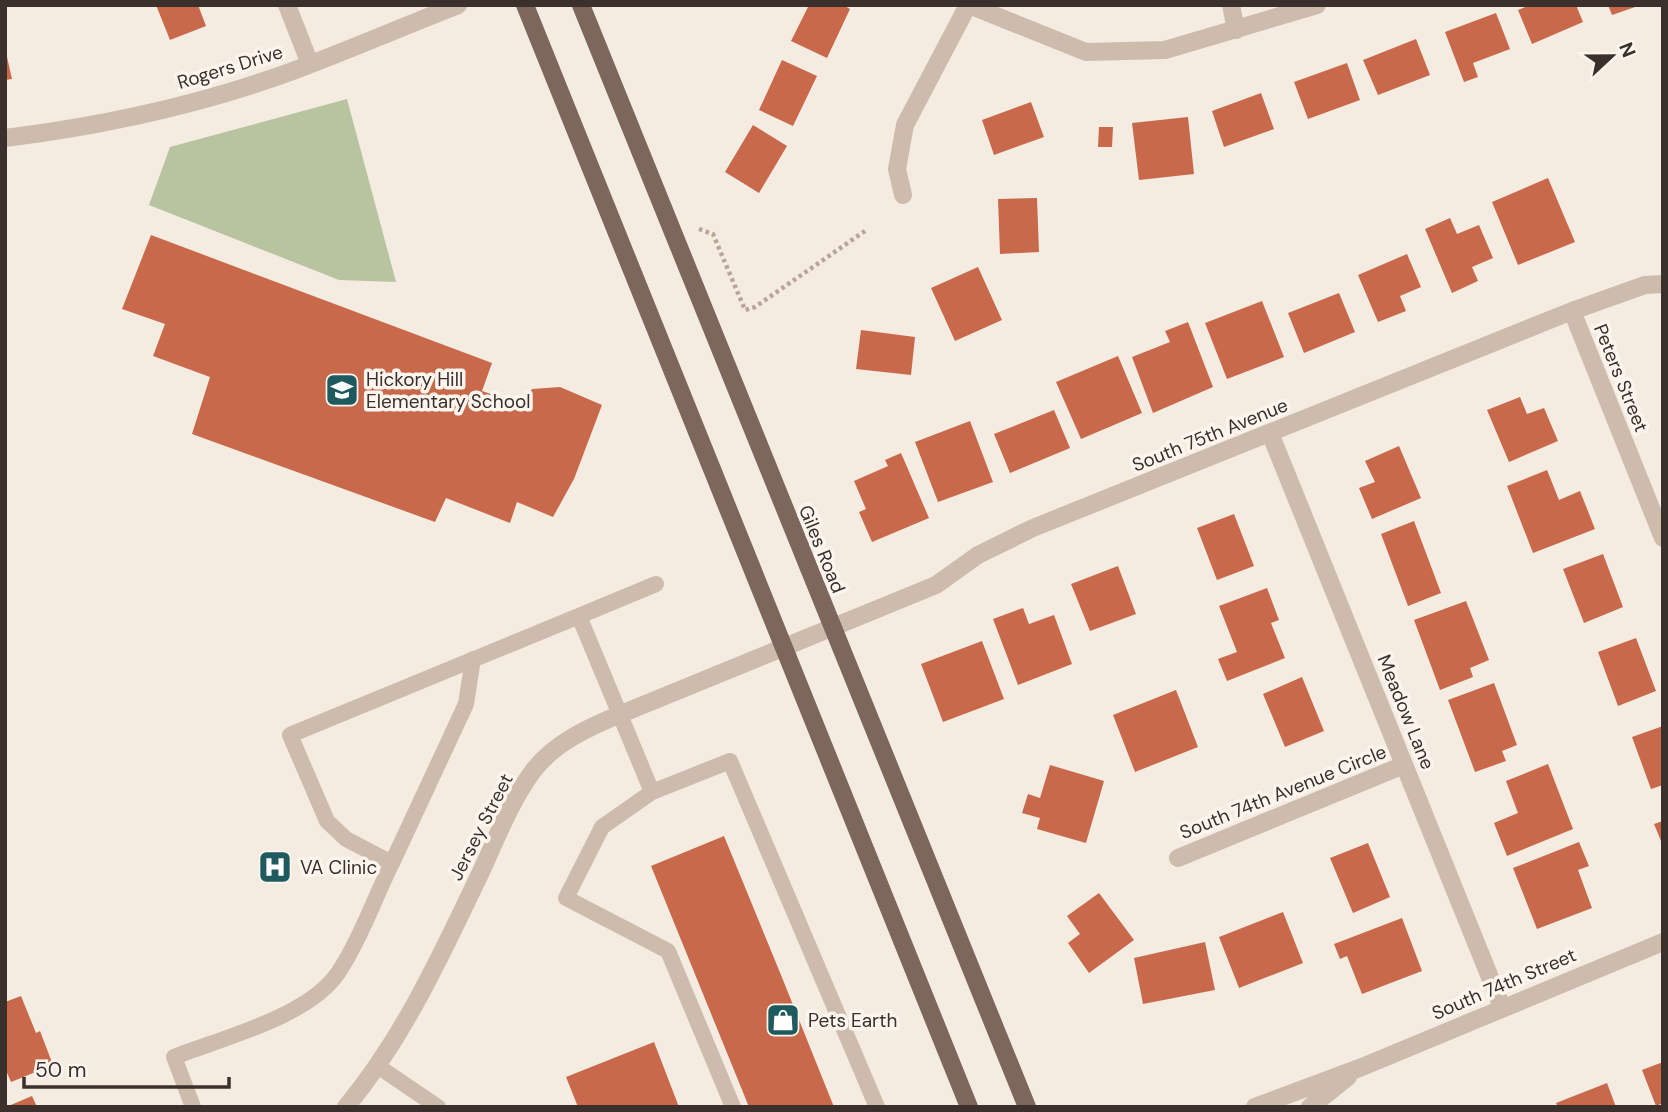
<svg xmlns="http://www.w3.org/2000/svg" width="1668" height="1112" viewBox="0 0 1668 1112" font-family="'DM Sans',sans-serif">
<rect width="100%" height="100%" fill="#f4ebe1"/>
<path fill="#b8c4a0" d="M347,99L396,282L339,280L149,205L170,147Z"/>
<path fill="#c8694b" d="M156,5H198L206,26L170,40Z
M809,5H843L850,9L827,58L791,41Z
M1530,5H1576L1583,22L1532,44L1518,10Z
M1608,5H1638V6L1612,15Z
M1496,13L1510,49L1473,63L1478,77L1464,82L1445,32Z
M1416,39L1430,75L1378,95L1363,60Z
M5,48L12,79L5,80Z
M782,60L817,76L793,126L759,110Z
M1347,63L1360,100L1308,119L1294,82Z
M1261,93L1274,129L1224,147L1212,111Z
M1031,102L1044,137L994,155L982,120Z
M1188,117L1194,174L1139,180L1132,123Z
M753,125L787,146L759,193L725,172Z
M1099,127H1113L1112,147H1098Z
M1548,178L1575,242L1518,265L1492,202Z
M1037,198L1039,252L1000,254L998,199Z
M1450,218L1457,234L1479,225L1493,258L1472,267L1478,281L1452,293L1425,229Z
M151,235L492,363L482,391L523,405L532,389L560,387L602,405L574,479L553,517L517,502L510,523L446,498L435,522L192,434L210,377L153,356L165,324L122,309Z
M1407,254L1421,287L1400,296L1406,311L1378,322L1358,275Z
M978,267L1002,320L955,341L931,288Z
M1339,293L1355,332L1304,353L1288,313Z
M1262,301L1284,357L1227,379L1205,323Z
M1188,322L1213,387L1153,413L1132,357L1170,342L1165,331Z
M861,330L915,337L911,375L856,369Z
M1118,356L1142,413L1081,439L1056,382Z
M1520,397L1527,414L1544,408L1558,441L1509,462L1487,410Z
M1054,410L1070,448L1010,473L994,434Z
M970,421L993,482L938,502L915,442Z
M1399,446L1421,498L1372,519L1359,488L1375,482L1365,461Z
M901,453L929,518L872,542L859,512L866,509L854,481L888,466L885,460Z
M1547,470L1559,500L1580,491L1595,529L1533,553L1507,486Z
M1234,514L1254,566L1217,580L1197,528Z
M1414,521L1441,593L1408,606L1381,534Z
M1603,554L1623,607L1584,623L1563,569Z
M1118,566L1136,614L1090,631L1071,584Z
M1267,588L1279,620L1271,623L1285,658L1227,681L1218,659L1237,652L1219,606Z
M1466,601L1489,660L1470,668L1473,677L1440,690L1414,620Z
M1023,608L1029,624L1054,615L1072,664L1018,685L993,619Z
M1636,638L1656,691L1618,706L1598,652Z
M982,641L1004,699L943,722L921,664Z
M1302,677L1324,731L1285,747L1263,694Z
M1494,683L1517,745L1502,751L1506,761L1475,772L1448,700Z
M1176,690L1198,747L1135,772L1113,715Z
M1663,726V785L1651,789L1632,737Z
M1548,764L1573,829L1507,856L1494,823L1518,813L1506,781Z
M1050,765L1104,781L1086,843L1037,829L1040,818L1022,813L1028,794L1040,798Z
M1663,821V846L1654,824Z
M724,836L781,975L834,1107H749L651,866Z
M1579,842L1589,866L1578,870L1592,908L1537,929L1513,868Z
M1368,843L1390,897L1353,913L1330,858Z
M1099,893L1134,940L1089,973L1068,943L1080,934L1067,916Z
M1283,912L1303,963L1239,988L1219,937Z
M1402,918L1422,971L1362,994L1347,956L1340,959L1334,944Z
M1205,942L1215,990L1143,1004L1134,958Z
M21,996L36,1033L40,1031L53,1065L11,1082L5,1068V1002Z
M654,1042L679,1107H578L566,1077Z
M1663,1062V1103L1656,1106L1642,1070Z
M1607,1083L1616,1107H1558L1556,1103Z
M32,1096L37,1107H6Z"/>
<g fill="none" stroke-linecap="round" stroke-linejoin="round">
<path stroke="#b9a596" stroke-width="4.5" stroke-dasharray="3.5 3.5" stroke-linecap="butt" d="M699,229L713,234L745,310L755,307L865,231"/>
<path stroke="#cdbbac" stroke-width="16" d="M656,584L579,616L652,792L730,761L877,1107
M473,659L466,704L392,863L346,839L327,821L290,735L579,616
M652,792L602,827L566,898L668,951L733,1107
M379,1067L438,1107
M193,1107L174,1057C222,1038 308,1017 338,973C359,942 375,897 392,863"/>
<path stroke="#cdbbac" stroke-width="18" d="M287,5L310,64
M969,5L1086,52L1165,50L1317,5
M1231,5L1236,30
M5,138C101,126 199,105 290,72C346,51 402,27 458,5
M903,195L897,169L905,125L968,5
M1572,311L1663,538
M1270,433L1502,1007
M1178,858L1404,765
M346,1107C404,1037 440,957 479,876C495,842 510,802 533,771C554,743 589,727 621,714L936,585L978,555L1033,528L1572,311L1645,285L1663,284
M1255,1107L1362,1067L1663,942
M1310,1107L1348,1077"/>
<path stroke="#7d675c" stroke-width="18" d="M525,5L969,1107
M581,5L1027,1107"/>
</g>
<defs>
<symbol id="school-square" viewBox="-11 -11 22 22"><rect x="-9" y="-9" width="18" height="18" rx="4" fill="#1f5a5e" stroke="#fbf5ee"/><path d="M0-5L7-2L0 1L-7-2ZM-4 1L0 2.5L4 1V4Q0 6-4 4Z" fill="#fff"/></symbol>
<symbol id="hospital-square" viewBox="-11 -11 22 22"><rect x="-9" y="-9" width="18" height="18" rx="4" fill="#1f5a5e" stroke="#fbf5ee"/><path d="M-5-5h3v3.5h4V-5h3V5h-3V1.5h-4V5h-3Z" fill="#fff"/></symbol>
<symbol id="shop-square" viewBox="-11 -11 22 22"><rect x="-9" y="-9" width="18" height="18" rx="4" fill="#1f5a5e" stroke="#fbf5ee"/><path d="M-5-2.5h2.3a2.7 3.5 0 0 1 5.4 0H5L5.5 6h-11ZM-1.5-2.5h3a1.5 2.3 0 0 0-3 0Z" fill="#fff"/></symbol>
</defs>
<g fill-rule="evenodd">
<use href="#school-square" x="323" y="371" width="38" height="38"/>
<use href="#hospital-square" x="256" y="848" width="38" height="38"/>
<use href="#shop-square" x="764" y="1001" width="38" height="38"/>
</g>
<g text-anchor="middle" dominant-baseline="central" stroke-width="7" stroke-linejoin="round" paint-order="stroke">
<g font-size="19" fill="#3b302b" stroke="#fbf5ee">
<text transform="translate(230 67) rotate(-17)">Rogers Drive</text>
<text transform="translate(1621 378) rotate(68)">Peters Street</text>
<text transform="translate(1210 435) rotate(-22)">South 75th Avenue</text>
<text transform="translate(822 549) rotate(68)">Giles Road</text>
<text transform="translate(1406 712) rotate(68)">Meadow Lane</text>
<text transform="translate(1283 792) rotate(-22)">South 74th Avenue Circle</text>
<text transform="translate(481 827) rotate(-63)">Jersey Street</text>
<text transform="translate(1504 984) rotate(-23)">South 74th Street</text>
</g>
<g font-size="19" fill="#3b302b" stroke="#fbf5ee" text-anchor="start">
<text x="366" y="379">Hickory Hill<tspan x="366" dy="22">Elementary School</tspan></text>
<text x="300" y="867">VA Clinic</text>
<text x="808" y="1020">Pets Earth</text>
</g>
</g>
<rect width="1668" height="1112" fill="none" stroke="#3b302b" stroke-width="14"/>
<g transform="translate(1612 56) rotate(68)" stroke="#fbf5ee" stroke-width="5" paint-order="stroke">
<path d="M0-5L12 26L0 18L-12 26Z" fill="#3b302b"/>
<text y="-10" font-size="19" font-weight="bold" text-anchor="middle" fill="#3b302b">N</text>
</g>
<path d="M24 1077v10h205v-10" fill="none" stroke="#3b302b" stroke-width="3.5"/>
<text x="35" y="1077" font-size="21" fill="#3b302b" stroke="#fbf5ee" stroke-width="5" paint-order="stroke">50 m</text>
</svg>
